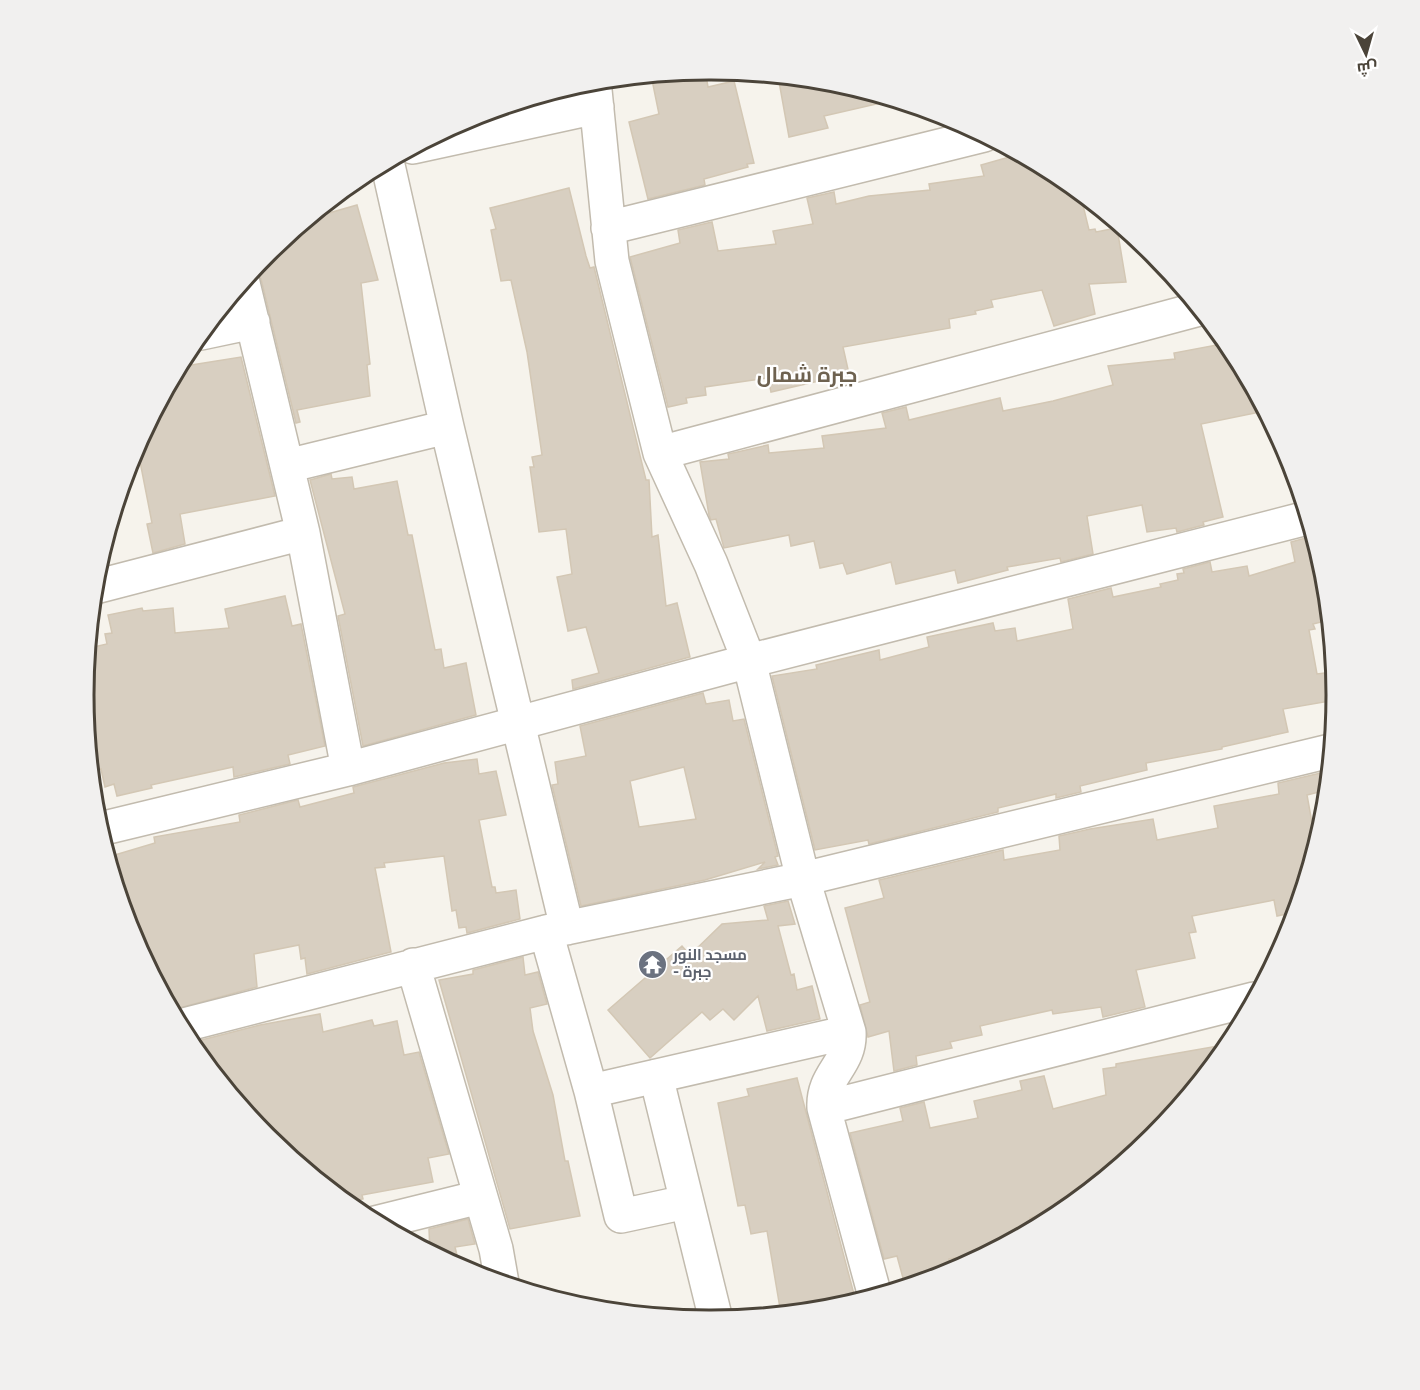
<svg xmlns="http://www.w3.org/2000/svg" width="1420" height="1390" viewBox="0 0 1420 1390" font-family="Figtree,Cairo,sans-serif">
<rect width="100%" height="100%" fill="#f6f3ec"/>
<path fill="#d8cfc1" stroke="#d3c7b4" stroke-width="1.5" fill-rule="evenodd" d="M705,70L708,87L734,81L754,163L747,164L748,167L704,179L705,185L648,199L629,122L659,114L651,75Z
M778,76L832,81L894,100L824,116L828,128L789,137Z
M1020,154L1058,175L1080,193L1089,230L1095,229L1096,232L1117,228L1126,282L1089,284L1095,314L1054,326L1042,290L991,300L993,307L975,311L976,314L949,319L950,328L843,347L849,374L771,392L768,378L705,387L706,395L686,398L687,403L668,407L630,257L680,243L678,230L712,222L718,251L776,244L773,231L813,224L807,198L834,192L836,204L869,196L930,190L929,184L984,176L981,165Z
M569,188L586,256L590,268L594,267L646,480H649L652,537L658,535L666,606L677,603L690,657L573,689L572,680L599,673L586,627L568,631L557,577L572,574L566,529L539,532L530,467H534L532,457L542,455L527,352L511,280L501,281L491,230L496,229L490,208Z
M357,205L378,280L361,283L370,364L367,365L370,396L297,410L300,422L296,423L261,279L254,268L268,252L308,219Z
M1227,343L1265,411L1201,424L1223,517L1203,522L1204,525L1177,532L1176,528L1147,532L1142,505L1087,516L1093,554L1061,562L1060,558L1007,567L1008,570L958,583L955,570L896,584L891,562L847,574L843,563L820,568L814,541L791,546L789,535L724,548L716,519L711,520L709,515L700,462L729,459L728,454L768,445L769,453L824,448L822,436L886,428L882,413L906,407L909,420L1000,398L1003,411L1053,401L1113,385L1108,366L1175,359L1174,353Z
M241,357L275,496L180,514L185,544L153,553L147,524L152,523L137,446L179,367Z
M331,474L332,479L352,477L354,489L397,481L408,535H412L435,650L441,649L444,668L466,663L476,715L363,746L338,616L345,614L310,480Z
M1313,536L1325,588L1329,620L1313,624L1315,629L1309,630L1317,674L1332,672L1336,700L1283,709L1288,732L1222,747V749L1146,763L1147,770L1080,786L1081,792L1056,798V794L998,808V812L869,844L868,840L815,850L772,676L817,669L816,665L879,650L880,660L929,647L927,637L993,623L995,631L1015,628L1017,641L1073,629L1068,599L1111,588L1113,597L1161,587L1160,584L1178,580L1177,574L1184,573L1183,569L1210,562L1212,572L1247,566L1249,576L1295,562L1291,542Z
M285,596L292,626L301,624L325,746L288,755L290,764L234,777L233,767L151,785L152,788L117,796L114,784L105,787L101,769L92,771L84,695L89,648L107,644L105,634L112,633L108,615L142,608L143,611L173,608L175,633L229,628L225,609Z
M703,693L706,704L729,700L733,721L744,719L778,856L775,857L778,865L758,869L765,862L705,880L581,906L552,785L558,784L555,762L586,756L580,726ZM684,767L696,819L639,827L630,781Z
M477,759L479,774L496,771L506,815L479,820L492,887H495L496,893L516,890L520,919L467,933L466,927L459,928L456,910L452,911L444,856L384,863L385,867L375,868L391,952L307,974L305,958L301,959L299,945L254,954L257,987L172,1010L132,934L108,857L155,843L154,837L240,822L239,815L298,800L300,807L354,793L353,787L444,763Z
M1329,771L1327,790L1307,795L1316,845L1295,912L1277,916L1274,900L1192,916L1196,932L1189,933L1195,958L1136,970L1145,1007L1103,1017L1101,1007L1053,1014L1052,1010L980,1026L982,1035L950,1042L952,1048L916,1056L917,1065L894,1071L889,1031L868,1037L860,1005L870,1002L845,908L884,898L879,880L1003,850L1004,860L1060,850L1059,836L1090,829L1153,819L1157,840L1218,828L1214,806L1279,794L1278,783Z
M788,901L795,924L778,926L791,975L794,974L797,990L812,986L820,1019L767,1031L758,996L734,1020L723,1009L710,1020L702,1012L650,1058L608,1010L682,946L690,955L722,924L768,920L764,906Z
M523,957L525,975L538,972L547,1004L530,1008L533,1031L553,1095L565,1161H568L580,1216L510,1229L439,980L473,974V970Z
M320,1014L323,1032L372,1020L374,1026L397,1021L404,1055L419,1052L449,1154L428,1158L433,1182L362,1195L363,1199L346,1202L267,1137L190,1043L260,1025Z
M1229,1044L1152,1138L1068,1207L1030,1218L1032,1229L986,1254L949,1259L951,1273L924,1281L923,1274L903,1278L897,1256L884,1259L850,1133L903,1121L900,1108L924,1102L930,1128L978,1118L974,1101L1022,1090L1020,1081L1044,1076L1053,1109L1106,1095L1103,1069L1116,1067V1064Z
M797,1078L856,1302L832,1309L781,1314L767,1231L751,1234L745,1205L738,1206L718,1103L749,1096L747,1089Z
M468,1219L475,1244L455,1247L460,1268L430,1252L429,1229Z"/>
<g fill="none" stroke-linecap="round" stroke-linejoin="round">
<defs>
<path id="street" d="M594,80L612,261L660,453L711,564L749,661L803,879L849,1032C851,1065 822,1074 824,1108L875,1296
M413,147L597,107
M387,161L447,427L567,928
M608,228L984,135
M243,283L303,533L348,769
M201,333L253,322
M660,453L1199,309
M287,466L447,427
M95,587L303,533
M100,829L348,769L749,661L1307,518
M546,932L591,1091L621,1216L686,1202
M413,965L496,1249L502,1283
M180,1026L546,932L803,879L1330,751
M656,1076L716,1320
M591,1091L849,1032
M824,1108L1254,999
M375,1223L480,1197"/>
</defs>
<use href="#street" stroke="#c2bbae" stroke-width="36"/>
<use href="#street" stroke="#fff" stroke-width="33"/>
</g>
<defs>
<symbol id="temple-disc" viewBox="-11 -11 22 22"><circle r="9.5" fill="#6b7280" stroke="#fff"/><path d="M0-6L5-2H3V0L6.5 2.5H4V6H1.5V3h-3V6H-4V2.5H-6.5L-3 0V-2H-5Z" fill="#fff"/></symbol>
</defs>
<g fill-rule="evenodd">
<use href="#temple-disc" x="636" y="948" width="33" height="33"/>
</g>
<g text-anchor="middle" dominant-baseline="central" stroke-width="4.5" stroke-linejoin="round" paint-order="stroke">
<g font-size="15" font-weight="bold" fill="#5b616d" stroke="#fff" text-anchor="start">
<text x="673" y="955">مسجد النور<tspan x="673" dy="17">- جبرة</tspan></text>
</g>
<g font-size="21" font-weight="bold" fill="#6e6250" stroke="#fff">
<text x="807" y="374">جبرة شمال</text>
</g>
</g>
<path d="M0 0H1420V1390H0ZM709 80H711A615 615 0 0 1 1326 695V695A615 615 0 0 1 711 1310H709A615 615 0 0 1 94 695V695A615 615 0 0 1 709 80Z" fill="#f1f0ef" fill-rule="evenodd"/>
<path fill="none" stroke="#4b4439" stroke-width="3" d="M709 80H711A615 615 0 0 1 1326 695V695A615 615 0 0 1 711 1310H709A615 615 0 0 1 94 695V695A615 615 0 0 1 709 80Z"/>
<g transform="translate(1366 54) rotate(175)" stroke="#ffffff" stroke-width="4.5" paint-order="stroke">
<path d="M0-4.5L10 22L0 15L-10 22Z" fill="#4b4439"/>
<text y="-9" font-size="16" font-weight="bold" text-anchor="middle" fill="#4b4439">ش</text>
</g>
</svg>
